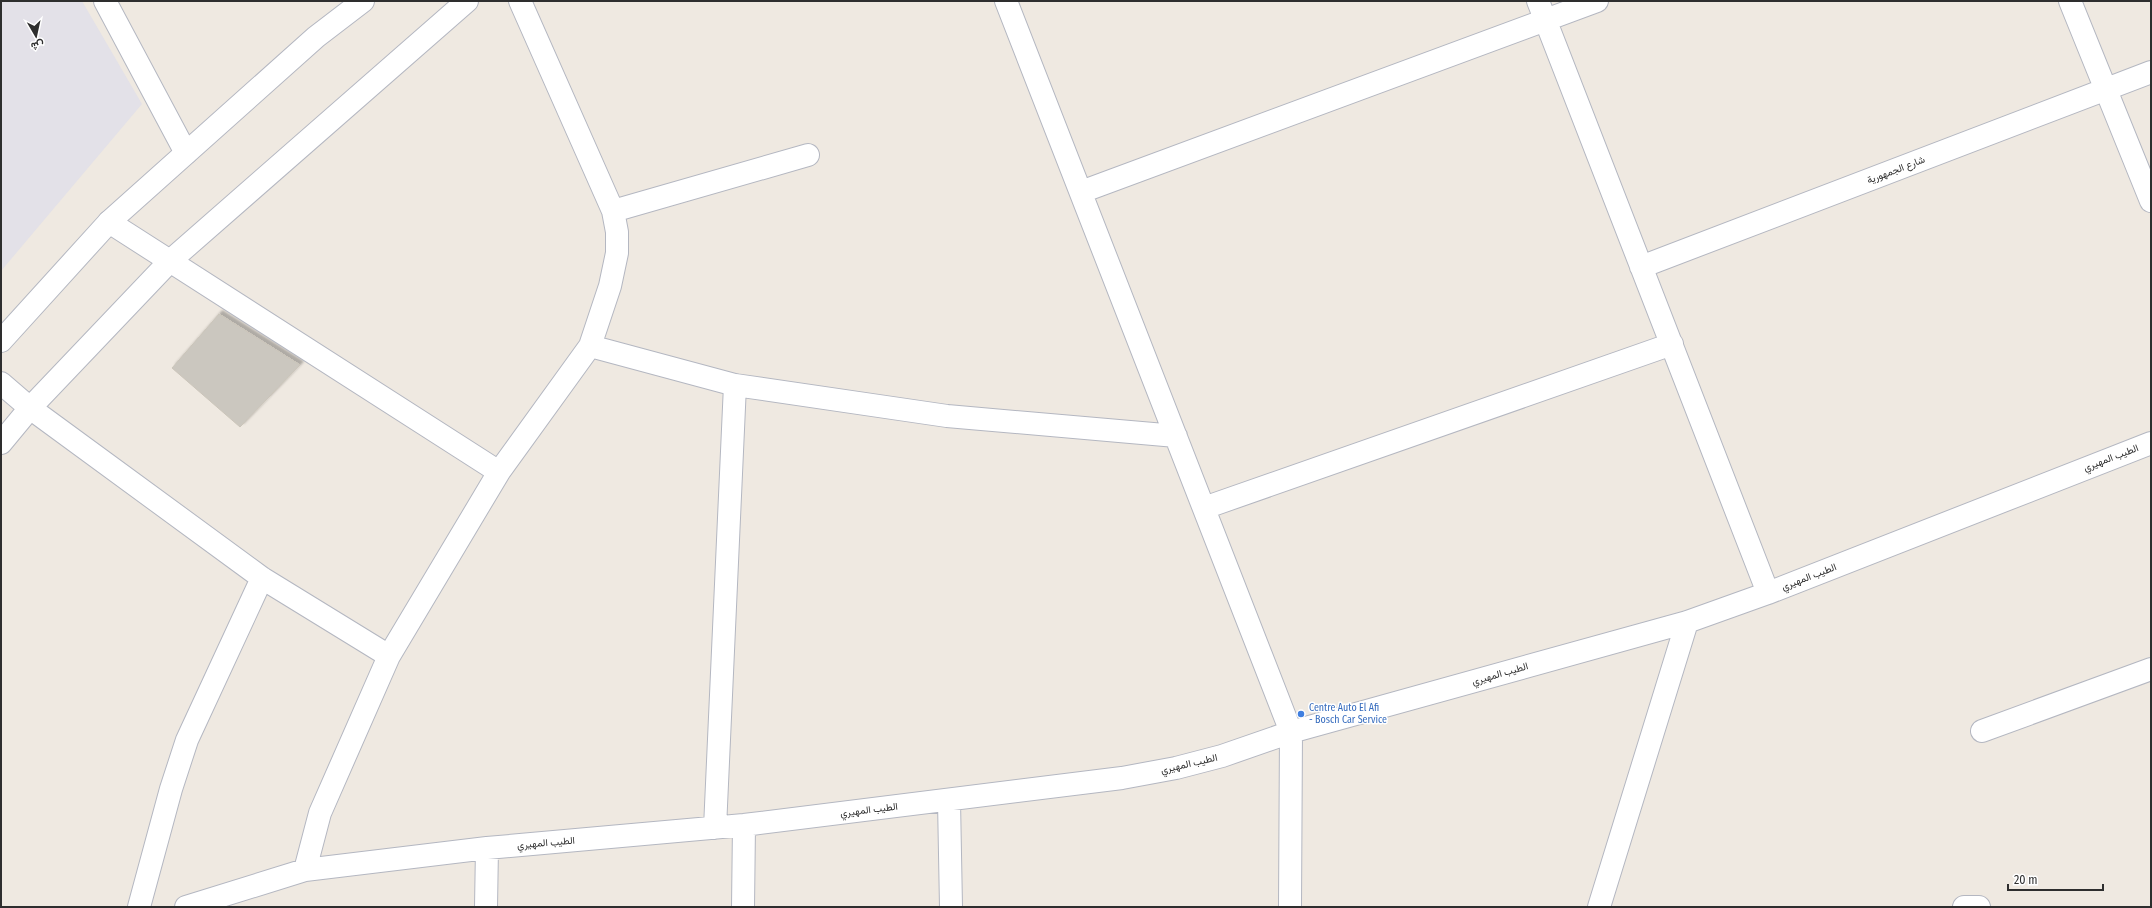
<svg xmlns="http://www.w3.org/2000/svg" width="2152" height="908" viewBox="0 0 2152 908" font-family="'Fira Sans Condensed',Vazirmatn,sans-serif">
<defs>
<filter id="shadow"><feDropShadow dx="3.5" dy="-3.5" stdDeviation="1" flood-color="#0004"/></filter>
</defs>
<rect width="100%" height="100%" fill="#efe9e1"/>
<path fill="#e3e1e8" d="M1,1H82L142,104L1,271Z"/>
<path fill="#cbc7bf" stroke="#cbc5ba" filter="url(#shadow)" d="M219,314L300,365L240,427L172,368Z"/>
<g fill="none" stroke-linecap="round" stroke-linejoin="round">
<defs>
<path id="minor" d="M105,1L186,153
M1006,1L1291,732L1290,907
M1538,1L1768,593
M2070,1L2151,201
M1081,192L1597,1
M613,211L808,155
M109,222L499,472
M1641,267L2151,72
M590,346L735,385L947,416L1176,436
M1,383L30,408L262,578L389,656
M1,443L30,408L170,261L467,1
M1204,508L1672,344
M1982,731L2151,669
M949,801L951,907
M715,828L735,385
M305,870L320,813L389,656L499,472L590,346L610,286L617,253V232L613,211L520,1
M139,907L171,789L187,740L262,578
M186,907L305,870L487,848L744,825L1122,778L1176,768L1222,756L1291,732L1687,622L1768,593L2151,443
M486,907L487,848
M743,907L744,825
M1599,907L1687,622
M1964,907H1979"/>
<path id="secondary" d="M1,341L109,222L316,37L363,1"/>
</defs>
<use href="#minor" stroke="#b4b7c1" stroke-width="24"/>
<use href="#secondary" stroke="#b4b7c1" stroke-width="24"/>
<use href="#minor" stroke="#fff" stroke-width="22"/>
<use href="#secondary" stroke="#fff" stroke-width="22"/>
</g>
<circle fill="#3f7fe0" stroke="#fff" stroke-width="1.5" cx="1301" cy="714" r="4"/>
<g text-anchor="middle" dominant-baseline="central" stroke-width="3" stroke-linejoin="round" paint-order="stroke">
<g font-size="10" fill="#2e2e2e" stroke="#fff">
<text transform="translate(1896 170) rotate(-21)">شارع الجمهورية</text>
<text transform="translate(2111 458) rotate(-21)">الطيب المهيري</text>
<text transform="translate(1809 577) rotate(-21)">الطيب المهيري</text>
<text transform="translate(1500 674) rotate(-16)">الطيب المهيري</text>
<text transform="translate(1189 764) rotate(-13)">الطيب المهيري</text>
<text transform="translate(869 810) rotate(-7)">الطيب المهيري</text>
<text transform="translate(546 843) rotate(-5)">الطيب المهيري</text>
</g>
<g font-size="10" fill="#366cbe" stroke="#fff" text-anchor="start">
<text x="1309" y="708">Centre Auto El Afi<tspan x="1309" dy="12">- Bosch Car Service</tspan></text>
</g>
</g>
<rect width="2152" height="908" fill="none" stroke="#2e2e2e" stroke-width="4"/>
<g transform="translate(36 36) rotate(171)" stroke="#ffffff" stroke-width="3" paint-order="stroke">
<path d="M0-3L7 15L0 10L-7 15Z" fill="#2e2e2e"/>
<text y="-6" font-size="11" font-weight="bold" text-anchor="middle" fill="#2e2e2e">ش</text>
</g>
<path d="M2008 884v6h95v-6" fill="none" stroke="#2e2e2e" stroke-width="2"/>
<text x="2014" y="884" font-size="12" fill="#2e2e2e" stroke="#ffffff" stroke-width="3" paint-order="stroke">20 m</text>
</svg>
